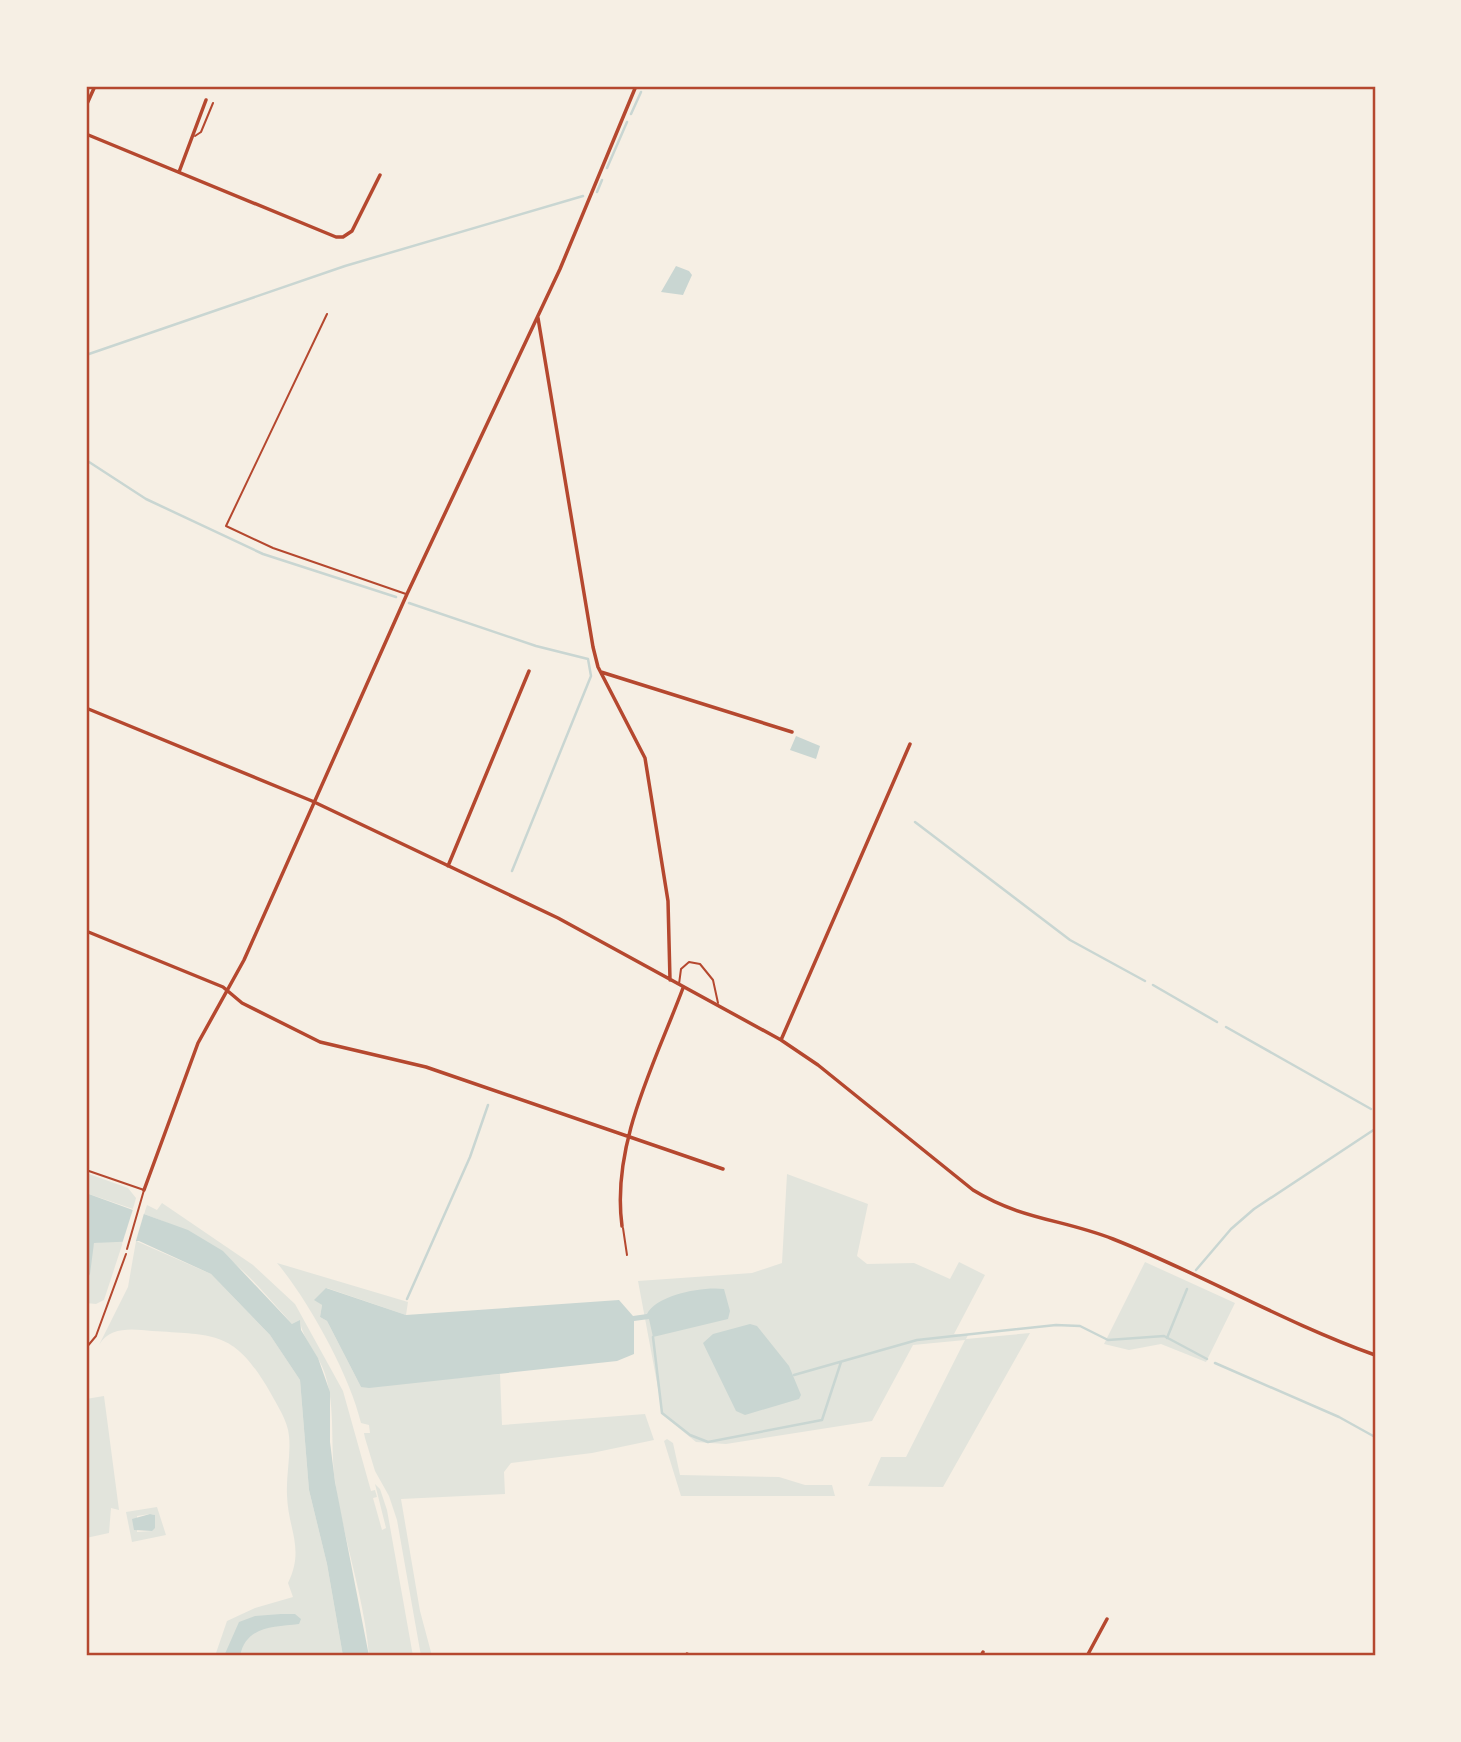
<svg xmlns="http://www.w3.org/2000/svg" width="1461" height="1742" viewBox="0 0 1461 1742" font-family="Figtree,sans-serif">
<rect width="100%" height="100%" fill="#f6efe4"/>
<path fill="#e2e4dc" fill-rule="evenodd" d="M86,1173L128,1188L136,1198L133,1209L86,1193Z
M787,1174L868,1204L857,1256L867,1264L914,1263L950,1279L959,1262L985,1275L954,1334L968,1335L966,1339L1030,1333L943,1487L868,1486L881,1457H906L965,1340L913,1345L872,1421L726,1444L696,1442L663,1415L638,1281L752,1273L782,1263Z
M162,1203L253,1265L295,1304L343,1391L371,1491L375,1490L377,1497L373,1498L382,1530L386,1528L375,1484L380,1489L387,1510L413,1656H369C365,1600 343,1539 335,1481C330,1446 336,1408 325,1374C319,1354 303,1341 300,1321L293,1325C240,1265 221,1242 144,1214L147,1205L157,1210Z
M124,1239L104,1300L96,1304L86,1303C86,1285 88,1261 94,1243Z
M136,1241L211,1274L270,1335L300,1380L309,1490L327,1564L343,1656H215L227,1621L255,1608L293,1597L288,1583C305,1548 288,1530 287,1495C286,1475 291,1455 289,1436C288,1421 277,1405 270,1392C235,1332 218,1335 152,1331C133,1329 110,1326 99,1345L128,1287Z
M1145,1262L1235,1303L1206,1362L1161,1344L1129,1350L1104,1344Z
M277,1263L408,1302L406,1315L327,1288L315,1300L322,1305L320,1317L327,1321L361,1387L500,1374L502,1425L645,1414L654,1440L592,1453L511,1463L504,1472L505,1494L401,1499L420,1611L432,1656H421L397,1520L389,1496L375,1471L365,1438L364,1433H370L369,1425L361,1423C350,1376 309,1301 277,1263Z
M104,1396L119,1510L111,1508L109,1533L86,1538V1399Z
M667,1439L673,1443L680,1475L779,1477L805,1485H832L835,1496H681L664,1441Z
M157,1507L166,1535L132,1542L126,1512ZM150,1514L155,1515L152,1531L137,1532V1516Z"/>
<path fill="#c9d6d2" d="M676,266L689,271L692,275L683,295L661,292Z
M796,736L820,746L816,759L790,750Z
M86,1193L188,1230L223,1251L292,1324L300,1320L301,1330L318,1358L330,1392V1442L335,1482L369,1656H343L327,1564L309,1490L300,1380L270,1335L211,1274L139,1241L94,1243L90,1274L86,1280Z
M326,1288L406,1315L619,1300L633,1316L647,1314C656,1295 703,1286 724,1289L730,1311L728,1319L653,1337L649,1319L634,1321V1354L617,1361L369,1388L361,1387L327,1321L320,1317L322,1305L314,1300Z
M750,1324L757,1326L789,1366L801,1395L799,1399L745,1415L736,1411L703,1343L713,1334Z
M150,1514L155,1515V1528L152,1531L134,1530L132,1519Z
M281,1614H295L301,1619L299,1624C273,1627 246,1626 240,1656H224L239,1622L255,1616Z"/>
<path fill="#f6efe4" d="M134,1206L145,1210L135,1244H122Z"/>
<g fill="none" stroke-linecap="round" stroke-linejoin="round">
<path stroke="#c9d6d2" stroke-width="2.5" d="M631,114L641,92
M607,168L627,122
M597,192L602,180
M86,355L345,266L583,196
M86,460L146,499L263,554L396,597
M409,603L536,646L588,659L591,676L512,871
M915,822L1070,940L1145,981
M1153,985L1217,1022
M1226,1027L1371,1109
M1196,1270L1231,1229L1254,1209L1375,1129
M407,1299L470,1157L488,1105
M653,1337L662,1413L690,1435L708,1442L822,1420L841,1362
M1167,1338L1187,1289
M1215,1363L1339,1417L1375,1437
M794,1375L917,1340L1056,1325L1080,1326L1108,1340L1164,1336L1207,1359"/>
<path stroke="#b5482f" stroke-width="2" d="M86,1348L96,1336L126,1254"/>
<path stroke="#b5482f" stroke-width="2" d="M195,136L201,132L213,103
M327,314L226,526L273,548L406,594
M679,984L681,969L689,962L700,964L713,980L718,1003
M86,1170L144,1190L127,1249
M623,1228L627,1255"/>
<path stroke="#b5482f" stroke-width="3.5" d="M86,106L95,86
M86,134L336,237H343L352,231L380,175
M179,172L206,100
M538,318L593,647L598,667L645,758L668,901L670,980
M601,672L792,732
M86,708L312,801L558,918L781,1040L818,1065L973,1190C1022,1220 1062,1219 1113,1239C1202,1274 1285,1323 1375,1355
M448,866L529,671
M86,931L223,987L242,1003L320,1042L426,1067L723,1169
M781,1040L910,744
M144,1190L198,1043L244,960L407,594L560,269L636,86
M622,1226C611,1144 655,1063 683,988
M687,1654L691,1656
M981,1656L983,1652
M1087,1656L1107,1619"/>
</g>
<rect width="1461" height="1742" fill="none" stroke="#f6efe4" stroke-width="175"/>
<rect x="88" y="88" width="1286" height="1566" fill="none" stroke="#b5482f" stroke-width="2.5"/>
</svg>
